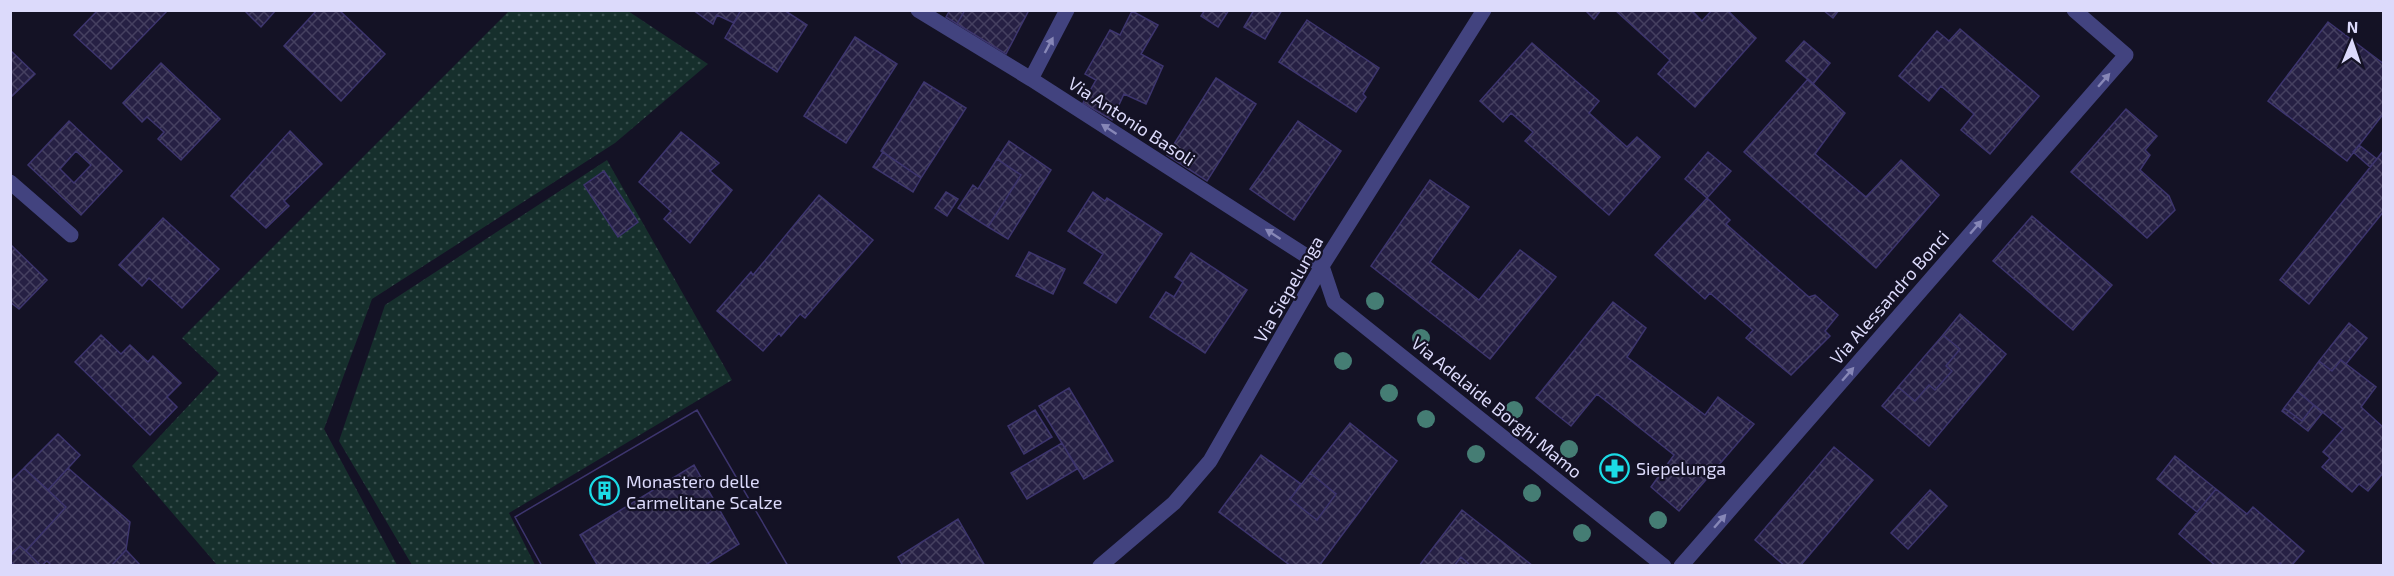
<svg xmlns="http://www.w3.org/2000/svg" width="2394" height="576" viewBox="0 0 2394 576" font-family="'Exo 2',sans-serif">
<defs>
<pattern id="park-dots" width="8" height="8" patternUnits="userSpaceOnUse" patternTransform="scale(1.5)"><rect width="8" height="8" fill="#162f2c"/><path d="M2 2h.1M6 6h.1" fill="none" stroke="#374d4c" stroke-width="1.8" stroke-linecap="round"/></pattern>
<pattern id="building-cross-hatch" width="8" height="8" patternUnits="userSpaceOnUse" patternTransform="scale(1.5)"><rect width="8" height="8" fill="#262044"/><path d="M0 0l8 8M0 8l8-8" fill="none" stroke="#454060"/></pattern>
</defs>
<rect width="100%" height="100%" fill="#141225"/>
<path fill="url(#park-dots)" d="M509,11H628L708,64L615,143L372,299L324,429L397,565H217L132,466L219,373L182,338Z
M607,160L732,380L509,513L535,565H412L339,441L385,305Z"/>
<path fill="url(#building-cross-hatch)" stroke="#3d356e" stroke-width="1.5" fill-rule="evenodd" d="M98,10H168L111,69L74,35Z
M244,10H276L261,27Z
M317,10H339L385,54L341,101L284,46Z
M693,10H741L734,23L717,15L713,24Z
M741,10H784L807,25L777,72L725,38Z
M950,10H965L957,24L946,17Z
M965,10H1029L1006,54L957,24Z
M1205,10H1229L1218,27L1201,16Z
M1254,10H1282L1265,39L1244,27Z
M1585,10H1601L1594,19Z
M1615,10H1691L1702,21L1712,10H1727L1756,38L1695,107L1658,74L1670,60Z
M1823,10H1839L1833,18Z
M1132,11L1158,25L1141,54L1163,66L1146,104L1124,94L1112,120L1083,103L1096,80L1085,74L1110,30L1120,35Z
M1307,20L1379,68L1363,94L1366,97L1356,112L1279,62Z
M2328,22L2384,64V113L2347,161L2268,101Z
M1960,29L2039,96L1990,154L1961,130L1974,114L1941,86L1929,101L1899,76L1937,31L1949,41Z
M855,37L897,64L846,143L804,116Z
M1804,41L1830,63L1813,84L1786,61Z
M1532,43L1599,101L1589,113L1627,147L1637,137L1660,157L1609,215L1525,141L1533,132L1511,113L1503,122L1480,101Z
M10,50L35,74L10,98Z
M161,63L220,119L181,160L158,139L164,132L147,117L142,122L123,103Z
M1216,78L1256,104L1207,181L1167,155Z
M1808,79L1845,113L1815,154L1866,197L1901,160L1939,195L1876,268L1744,152Z
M924,82L966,108L921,178L881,151Z
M2126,109L2157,136L2145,150L2150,155L2140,170L2169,196L2175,210L2147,238L2071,172Z
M69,121L122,171L81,215L28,165ZM76,151L91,165L74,183L60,169Z
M1298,121L1341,151L1294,220L1250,189Z
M290,131L322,164L284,201L289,206L266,228L231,196Z
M681,132L719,163L710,171L732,190L690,243L664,219L671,211L639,182Z
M1009,141L1051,170L1008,239L988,227L1021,175L997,159Z
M2359,145L2377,159L2370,167L2353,152Z
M2384,150V211L2309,304L2280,280Z
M883,152L921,178L913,192L873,167Z
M1708,152L1731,171L1707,198L1685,179Z
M997,159L1021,175L988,227L958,208L973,185L978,189Z
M604,171L638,222L618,237L584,185Z
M1430,180L1469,207L1430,262L1479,300L1520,250L1556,277L1490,359L1371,266Z
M946,192L958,199L947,216L935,208Z
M1093,192L1105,201L1107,198L1162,234L1116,303L1084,283L1103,254L1068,231Z
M819,195L873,240L805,318L800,314L781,336L779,333L763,351L717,311L751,272L753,275Z
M1707,198L1730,220L1726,224L1809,297L1815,295L1838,315L1825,331L1830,336L1791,375L1746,338L1753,330L1710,293L1705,299L1655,255Z
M2032,216L2112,285L2073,330L1993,261Z
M163,218L219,269L182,308L149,278L142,286L119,265Z
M10,244L47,280L19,309L10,302Z
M1029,252L1065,269L1053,294L1016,276Z
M1191,253L1247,290L1205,353L1150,317L1166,292L1174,297L1183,282L1175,277Z
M1613,302L1646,328L1627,357L1705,415L1718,397L1754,424L1679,511L1651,487L1674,455L1597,394L1571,426L1536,398Z
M1960,314L2006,354L1929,446L1882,406L1898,387L1915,401L1929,385L1935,390L1952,371L1946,366L1960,349L1943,335Z
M2349,323L2367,338L2346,364L2341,360L2332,371L2319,361Z
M101,335L121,354L130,345L148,362L153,356L181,383L167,397L177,407L150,435L75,362Z
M1943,335L1960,349L1946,366L1952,371L1935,390L1929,385L1915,401L1898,387Z
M2341,360L2376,387L2361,407L2384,428V472L2368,491L2359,484L2352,492L2322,467L2330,458L2323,452L2343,429L2297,391L2319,361L2332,371Z
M1069,388L1113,461L1084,479L1039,406Z
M2297,391L2314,405L2302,421L2284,408Z
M2314,405L2323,412L2308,431L2282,411L2284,408L2302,421Z
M697,410L788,566H704L739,544L694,465L580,535L598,566H542L515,517Z
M697,410L788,566H542L515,517Z
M1035,410L1052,437L1024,454L1008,426Z
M1350,423L1397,461L1319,566H1291L1219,512L1261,455L1301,484L1290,499L1317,520L1336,494L1310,473Z
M58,434L80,455L48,490L24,468Z
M1062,443L1077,469L1027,499L1011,473Z
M1834,447L1873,480L1800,566H1785L1755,540Z
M2175,456L2216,489L2197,512L2157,479Z
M24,468L66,507L26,551L20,546L10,556V482Z
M68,468L130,522L126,550L111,566H52L47,561L41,566L26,551L66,507L48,490Z
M1310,473L1336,494L1317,520L1290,499Z
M2216,489L2247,514L2253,507L2304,551L2291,566H2283L2280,563L2277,566H2216L2179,534Z
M1930,490L1947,506L1908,549L1891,533Z
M1462,510L1533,566H1471L1461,557L1454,566H1419Z
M958,519L985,566H903L898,557Z
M20,546L26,551L41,566H16L10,561V556Z
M126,550L141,566H111Z
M1461,557L1471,566H1454Z"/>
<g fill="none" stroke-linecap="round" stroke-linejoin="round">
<path stroke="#42437f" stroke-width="15" d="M918,10L1031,79L1322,266
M1031,79L1067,10
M10,182L71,235
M1322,266L1334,302L1664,566
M1100,566L1174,503L1210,461L1322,266L1484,10
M1681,566L2126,55L2074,10"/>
</g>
<g fill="#457d74">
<circle cx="1375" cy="301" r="9"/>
<circle cx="1421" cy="338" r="9"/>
<circle cx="1343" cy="361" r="9"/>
<circle cx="1389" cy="393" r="9"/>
<circle cx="1514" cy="410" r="9"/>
<circle cx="1426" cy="419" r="9"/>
<circle cx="1569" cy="449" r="9"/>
<circle cx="1476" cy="454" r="9"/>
<circle cx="1532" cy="493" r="9"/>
<circle cx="1658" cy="520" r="9"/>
<circle cx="1582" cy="533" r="9"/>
</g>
<defs><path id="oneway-solid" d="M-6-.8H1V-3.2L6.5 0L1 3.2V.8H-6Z" transform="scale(1.5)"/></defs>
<g fill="#8787b7">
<use href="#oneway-solid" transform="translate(1049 45) rotate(-62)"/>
<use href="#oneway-solid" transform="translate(2104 80) rotate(-49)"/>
<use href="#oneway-solid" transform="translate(1109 129) rotate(-147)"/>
<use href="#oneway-solid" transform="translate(1976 227) rotate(-49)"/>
<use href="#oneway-solid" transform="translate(1273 234) rotate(-147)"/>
<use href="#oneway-solid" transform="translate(1848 374) rotate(-49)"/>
<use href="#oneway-solid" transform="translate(1720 521) rotate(-49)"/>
</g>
<defs>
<symbol id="pharmacy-ring" viewBox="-11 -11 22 22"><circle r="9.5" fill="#141225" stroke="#1bdbe6" stroke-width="1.5"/><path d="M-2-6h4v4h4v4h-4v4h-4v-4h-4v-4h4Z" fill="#1bdbe6"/></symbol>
<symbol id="building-ring" viewBox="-11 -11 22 22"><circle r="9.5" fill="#141225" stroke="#1bdbe6" stroke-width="1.5"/><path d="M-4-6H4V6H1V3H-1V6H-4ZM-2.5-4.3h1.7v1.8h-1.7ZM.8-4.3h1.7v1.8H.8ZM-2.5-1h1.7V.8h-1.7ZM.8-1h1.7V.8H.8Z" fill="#1bdbe6"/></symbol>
</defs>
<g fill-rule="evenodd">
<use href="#pharmacy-ring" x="1598" y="452" width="33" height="33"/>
<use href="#building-ring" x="588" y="474" width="33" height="33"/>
</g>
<g text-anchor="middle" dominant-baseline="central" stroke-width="4.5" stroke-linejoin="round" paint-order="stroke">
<g font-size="18" fill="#dcdafb" stroke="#141225">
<text transform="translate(1132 121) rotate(33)">Via Antonio Basoli</text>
<text transform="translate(1288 289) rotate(-60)">Via Siepelunga</text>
<text transform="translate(1889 297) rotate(-49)">Via Alessandro Bonci</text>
<text transform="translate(1497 407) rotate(39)">Via Adelaide Borghi Mamo</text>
</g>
<g font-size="18" fill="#dcdafb" stroke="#141225" text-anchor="start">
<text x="1636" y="468">Siepelunga</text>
<text x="626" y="481">Monastero delle<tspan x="626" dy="21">Carmelitane Scalze</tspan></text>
</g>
</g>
<rect width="2394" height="576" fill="none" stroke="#dcdafb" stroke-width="24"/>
<g transform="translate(2352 42) rotate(2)" stroke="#141225" stroke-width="4.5" paint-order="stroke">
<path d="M0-4.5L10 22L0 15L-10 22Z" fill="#dcdafb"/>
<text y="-9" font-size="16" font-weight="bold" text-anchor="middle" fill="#dcdafb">N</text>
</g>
</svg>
